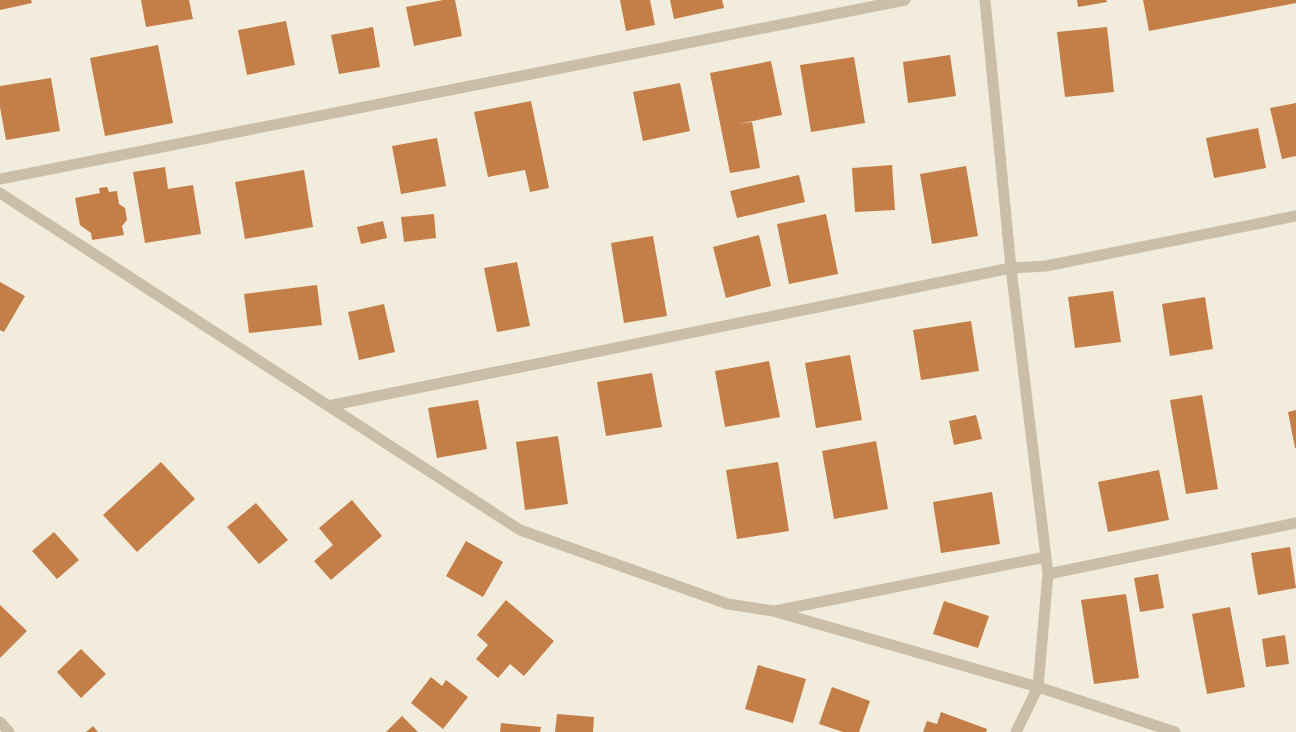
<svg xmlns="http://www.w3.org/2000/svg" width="1296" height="732" viewBox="0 0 1296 732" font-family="Overpass,sans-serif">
<rect width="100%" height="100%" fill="#f2ecdc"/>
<path fill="#c47e48" d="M0,0H31L32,3L0,10Z
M141,0H189L193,19L146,27Z
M443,0H455L462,36L414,46L406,7Z
M620,0H650L655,25L626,31Z
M670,0H722L724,8L674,19Z
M1077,0H1106L1107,2L1078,7Z
M1143,0H1296V3L1149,31Z
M286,21L295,65L247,75L238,30Z
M373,27L380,67L339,74L331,35Z
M1107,27L1114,92L1065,97L1057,32Z
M158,45L173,123L105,136L90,58Z
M950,55L956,96L908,103L903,62Z
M854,57L865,123L811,132L800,65Z
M771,61L782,115L738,124L752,122L760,168L730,173L710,73Z
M51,78L60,131L6,140L0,107V86Z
M680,83L690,131L643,141L633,92Z
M531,101L549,188L530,192L525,170L488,177L474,112Z
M1296,103V156L1282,159L1270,108Z
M1258,128L1266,168L1214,178L1206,138Z
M437,138L446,186L401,194L392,146Z
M892,165L895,210L855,212L852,168Z
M966,166L978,236L932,244L920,174Z
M165,167L168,189L193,185L201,234L145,243L133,172Z
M304,170L313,227L245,239L235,182Z
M799,175L805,202L737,218L730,191Z
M107,187L109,192L117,191L119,204L125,208L127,220L122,226L124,235L92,240L91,233L80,225L75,198L100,193L99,188Z
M434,214L436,238L404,242L401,217Z
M826,214L838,274L789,284L777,224Z
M383,221L387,238L361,244L357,227Z
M759,235L771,286L726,298L713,247Z
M653,236L667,316L624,323L611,243Z
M517,262L530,326L497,332L484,268Z
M0,282L25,296L4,332L0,330Z
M317,285L322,325L249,333L244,294Z
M1113,291L1121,342L1075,348L1068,297Z
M1205,297L1213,349L1170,356L1162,304Z
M384,304L395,352L359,360L348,312Z
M971,321L979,371L921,380L913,330Z
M850,355L862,420L816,428L805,363Z
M769,361L780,417L725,427L715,371Z
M652,373L662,427L606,436L597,382Z
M1202,395L1218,489L1186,494L1170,400Z
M478,400L487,449L437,458L428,408Z
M1296,410V448H1295L1288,412Z
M976,415L982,439L954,445L949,421Z
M558,436L568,504L525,510L516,442Z
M876,441L888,509L834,519L822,451Z
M161,462L195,499L137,552L103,515Z
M778,462L789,531L737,539L726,470Z
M1159,470L1169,520L1108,532L1098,482Z
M992,492L1000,544L941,553L933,502Z
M352,500L382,536L331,580L314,561L333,545L319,528Z
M256,503L288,540L259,564L227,527Z
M54,532L79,560L57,579L32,551Z
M466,541L503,562L483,597L446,576Z
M1290,547L1296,588L1258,595L1251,553Z
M1158,574L1164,608L1140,612L1134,578Z
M1126,594L1139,678L1094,684L1081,600Z
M506,600L554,641L524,676L510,664L498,678L476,659L488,645L477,635Z
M944,601L989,616L978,648L933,634Z
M0,605L27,631L0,658Z
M1230,607L1245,687L1207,694L1192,614Z
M1285,635L1289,664L1266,667L1262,639Z
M81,649L106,674L81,698L57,672Z
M758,665L806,679L793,723L745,709Z
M431,677L442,686L446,680L468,697L443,729L411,703Z
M832,687L870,701L859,732H843L819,724Z
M941,712L987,729L986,732H923L927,721L937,724Z
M557,714L594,717L593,732H555Z
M402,716L418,732H386Z
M501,723L541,727L540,732H500Z
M93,726L98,732H86Z"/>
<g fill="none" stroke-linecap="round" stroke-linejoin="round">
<path stroke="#cabea8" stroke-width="11" d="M985,0L1011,268L1048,574L1038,687L1016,732
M0,179L905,0
M0,193L520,530L728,604L773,611L1038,687L1175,732
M328,406L1011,268L1046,266L1296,216
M1048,574L1296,523
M775,611L1045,557"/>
<path stroke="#cabea8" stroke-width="11" d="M0,722L9,732"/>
</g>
</svg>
